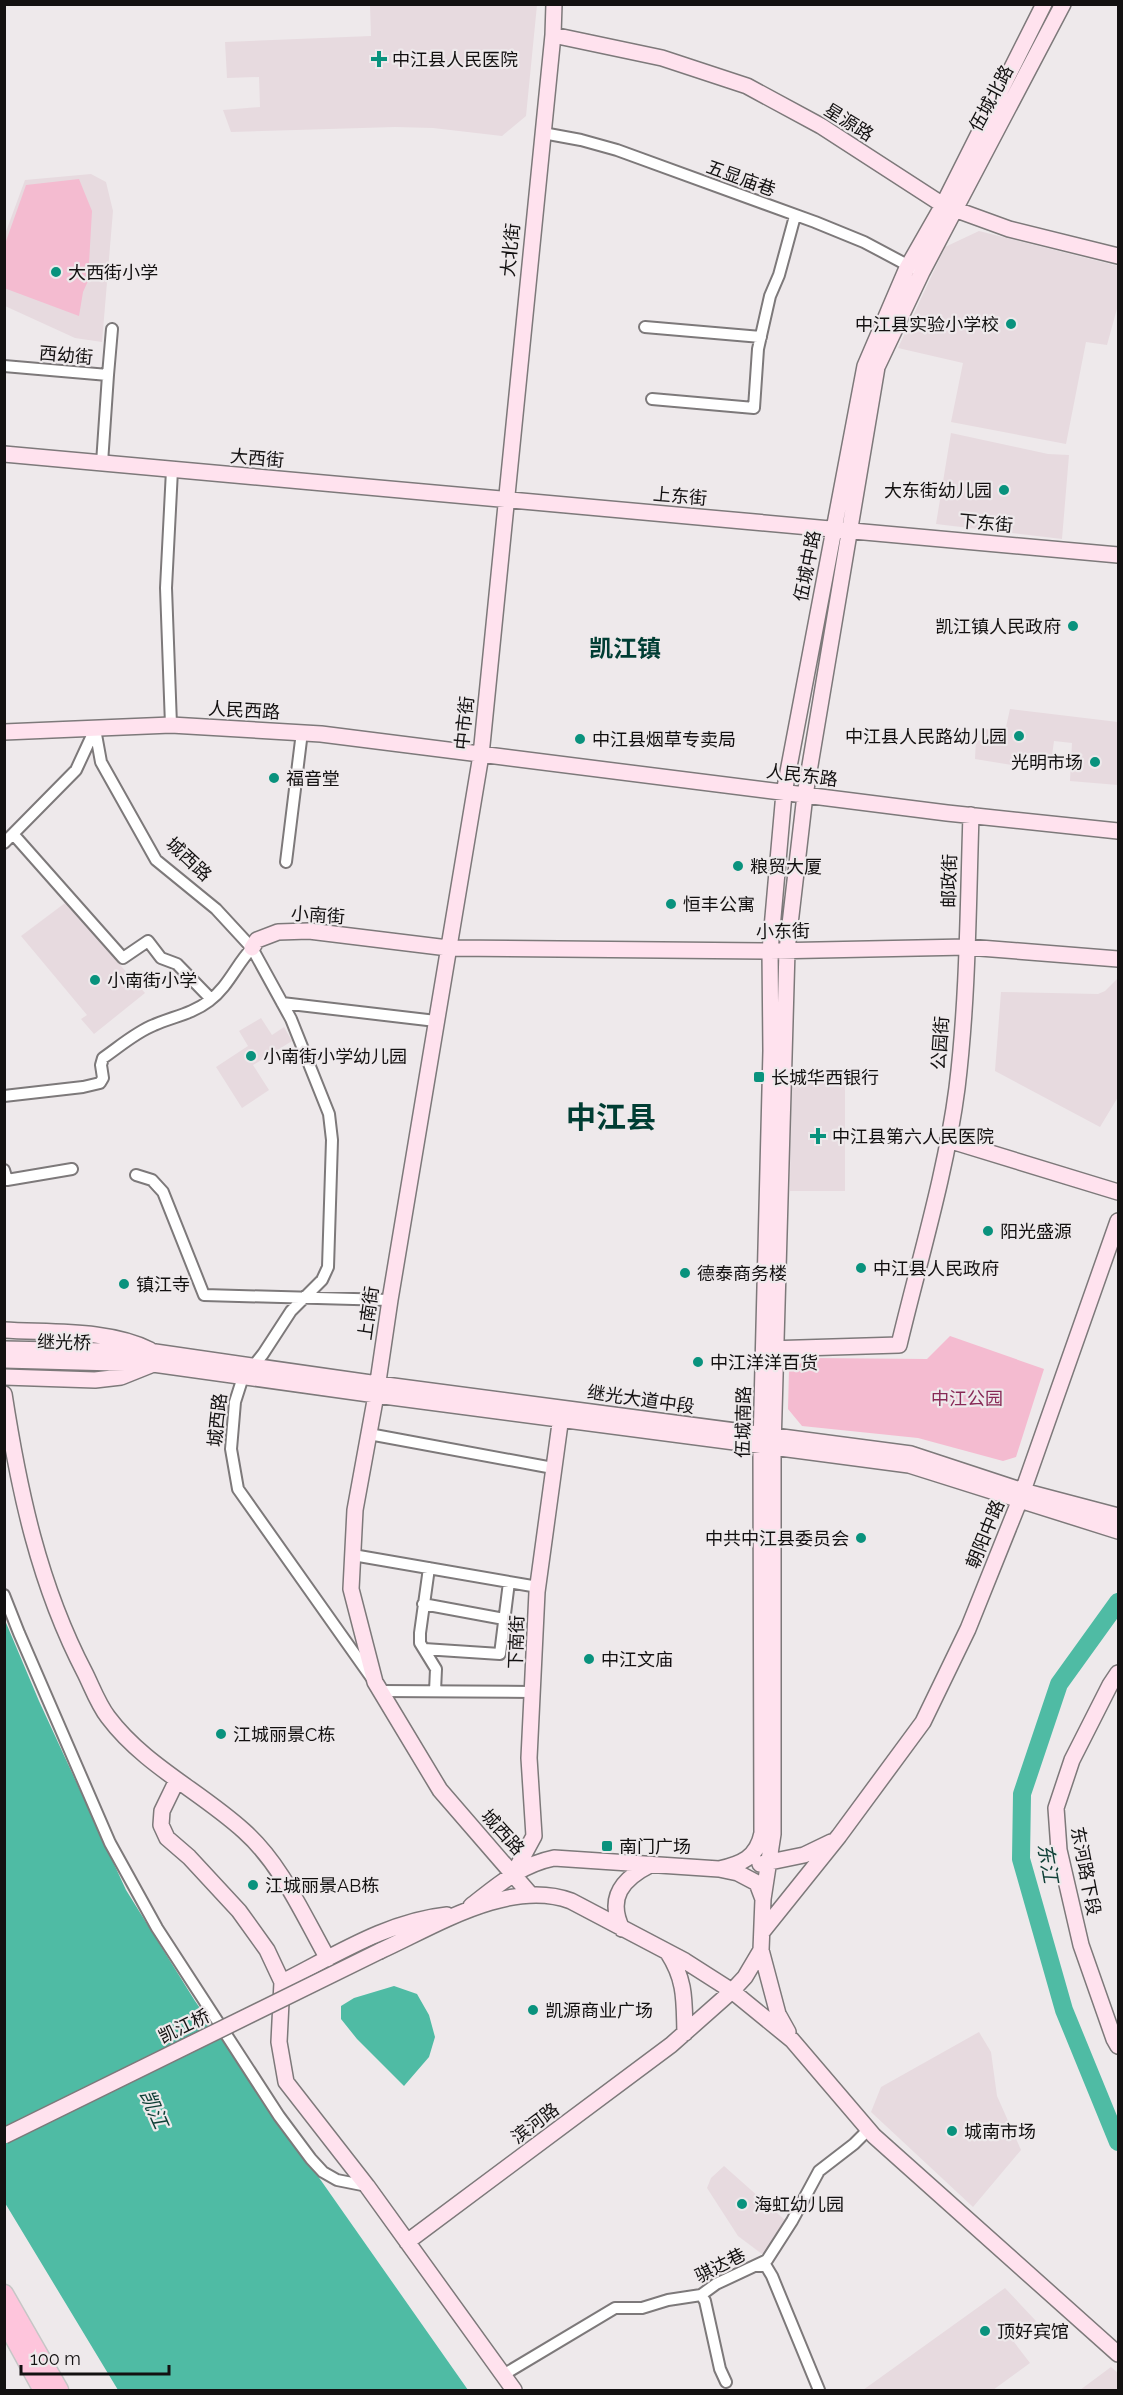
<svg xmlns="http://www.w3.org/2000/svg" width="1123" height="2395" viewBox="0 0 1123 2395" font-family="Raleway,'Noto Sans SC',sans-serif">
<rect width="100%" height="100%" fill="#eee9eb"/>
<path fill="#e7dadf" d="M370,5H537L526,116L502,136L433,128L395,127L231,132L223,110L260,107L259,77L227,78L225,42L371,36Z
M91,174L106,182L113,211L102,342L75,338L5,306L4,237L25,180Z
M979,231L1118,266V305L1107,345L1086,342L1066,444L951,422L963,363L898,348L945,247Z
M951,433L1048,454L1069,455L1062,539L936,524Z
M1010,709L1118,722V785L1070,781L1072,743L1054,741L1052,756L1040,754V761H1031L1030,768L975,759L976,740L983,741L984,729L1002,731L1006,727Z
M65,903L145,993L94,1034L81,1019L87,1015L21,936Z
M1118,978V1097L1100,1127L995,1071L1001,992L1098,994L1105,991Z
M261,1018L272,1035L284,1027L292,1041L253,1065L269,1090L242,1108L216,1067L248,1046L239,1031Z
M791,1081L845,1082V1191H790Z
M979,2032L991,2052L997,2096L1021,2150L973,2207L871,2112L881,2087Z
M724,2166L785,2220L766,2257L738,2236L707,2188L711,2178Z
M1005,2288L1036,2321L1014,2342L1030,2363L993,2390H863Z
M1111,2367L1118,2373V2390H1080Z"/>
<path fill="#f4bbd0" d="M79,179L92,211L88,281L83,292L79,316L4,288L5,244L26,185Z
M950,1336L1044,1369L1016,1457L1003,1461L918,1438L802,1426L788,1409L789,1370L810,1358L927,1359Z"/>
<path fill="#4fbba4" d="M4,1618L39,1701L126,1890L195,2001L468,2390H118L5,2203Z
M394,1986L417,1994L429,2015L435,2037L429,2057L404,2086L357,2039L341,2019V2006L354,1998Z"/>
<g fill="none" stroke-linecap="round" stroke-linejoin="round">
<path stroke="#4fbba4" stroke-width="18" d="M1118,1602L1059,1684L1022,1794L1021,1859L1064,2010L1118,2142"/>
<defs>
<path id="street" d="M543,133L581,140L617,150L815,222L864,242L913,268
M645,327L761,337
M4,366L108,375L102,463
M108,375L112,329
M652,399L754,408L758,349L770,296L779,275L795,216
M171,725L166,588L172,470
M95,729L101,762L156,860L216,909L252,948L291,1019L329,1114L332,1140L328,1267L322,1280L291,1311L263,1354L242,1380L235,1402L231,1449L238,1489L371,1677
M14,835L123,958L148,941L161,958L177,964L211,999
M4,843L76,770L95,729
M286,862L302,732
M282,1003L436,1021
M4,1096L83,1087L100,1083L103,1078L101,1065L103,1058C119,1047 136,1032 154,1025C172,1017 192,1014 209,1001C228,987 236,965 252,948
M4,1170L7,1180L72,1169
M136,1175L152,1180L163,1192L204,1295L390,1300
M369,1434L553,1468
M353,1555L538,1587
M429,1568L420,1633V1643L436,1669L435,1691
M4,1595L19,1633L110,1843L157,1928L279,2116L311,2159L323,2172L337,2180L367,2186
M423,1604L504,1619
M424,1649L500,1654L509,1582
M380,1691L533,1692
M756,2266H766L772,2276L819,2390
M701,2295L705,2301L720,2369L726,2382
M503,2375L615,2308H642L668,2300L701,2295L716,2284L767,2260L792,2221L819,2171L854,2144L869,2129"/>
<path id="secondary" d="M553,35L662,58L747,86L821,126L943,205L1009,229L1118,256
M4,454L1118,555
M4,732L171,725L321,734L947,813L1118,831
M252,948L257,940L278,932L309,931L448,948L770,951L967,947L1118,959
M948,1140L1118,1192
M4,1330C51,1333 108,1329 150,1350
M4,1349L155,1352L378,1384L911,1454L1023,1491L1118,1516
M767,1349L899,1345C919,1261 946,1173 957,1088C968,998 968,906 971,815
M4,1360L153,1364L376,1395L909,1465L1118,1531
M4,1377L95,1380L121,1377L151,1365
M4,1394C19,1491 39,1585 85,1673C92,1687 98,1704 108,1717C144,1765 200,1791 244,1831C282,1865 303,1915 328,1959
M1118,1673L1110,1685L1072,1760L1056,1808L1059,1850L1081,1945L1114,2039L1118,2046
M177,1780L162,1811L161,1825L167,1838L189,1857L239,1911L267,1950L282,1982L279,2042L286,2082L367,2186L514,2390
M760,1864L804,1855L831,1842
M719,1869C741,1864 757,1858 762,1833L761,1446L771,1051L770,951L784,793L865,366L907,268L943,205L1044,4
M514,1873L534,1836L529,1758L537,1592L562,1409
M530,1894L440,1790L375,1682L351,1589L355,1510L376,1395L390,1300L481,755L553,35L554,4
M471,1906C498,1885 520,1865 554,1858L719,1869L738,1873L757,1883L763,1899
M622,1929C607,1898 622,1879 650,1865
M762,1932L839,1836L923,1722L968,1629L1019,1502L1118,1221
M761,1950L778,2014L788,2032
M380,1951C435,1926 510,1878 571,1901L685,1961L732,1991L745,1977L761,1950L763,1899L773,1834V1447L787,950L805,795L877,367L922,272L1063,4
M668,1953C686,1981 684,2001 685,2033
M282,1982C334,1956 388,1921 447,1915
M407,2242L671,2045L732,1991L792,2040L874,2136L1118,2354"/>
<path id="primary" d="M4,2294L59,2390
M4,2319L40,2385"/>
</defs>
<use href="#street" stroke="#7d797a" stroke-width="14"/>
<use href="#secondary" stroke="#7d797a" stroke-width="18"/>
<use href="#primary" stroke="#c6c6c6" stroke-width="21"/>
<use href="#street" stroke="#fff" stroke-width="10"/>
<use href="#secondary" stroke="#ffe2ee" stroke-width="15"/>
<use href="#primary" stroke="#fec5dc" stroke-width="18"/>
<defs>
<path id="secondary-bridge" d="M4,2136L380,1951"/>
</defs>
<use href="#secondary-bridge" stroke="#7d797a" stroke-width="18" stroke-linecap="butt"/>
<use href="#secondary-bridge" stroke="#ffe2ee" stroke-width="15"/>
</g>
<g fill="#09927d" stroke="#eee9eb" stroke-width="2">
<path d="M376 50h6v6h6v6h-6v6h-6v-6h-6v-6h6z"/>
<circle cx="56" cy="272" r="6"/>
<circle cx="1011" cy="324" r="6"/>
<circle cx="1004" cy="490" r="6"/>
<circle cx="1073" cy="626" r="6"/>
<circle cx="1019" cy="736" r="6"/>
<circle cx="580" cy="739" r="6"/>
<circle cx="1095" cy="762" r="6"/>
<circle cx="274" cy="778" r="6"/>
<circle cx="738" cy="866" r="6"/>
<circle cx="671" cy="904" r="6"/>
<circle cx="95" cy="980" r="6"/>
<circle cx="251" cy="1056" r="6"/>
<rect x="753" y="1071" width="12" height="12" rx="3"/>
<path d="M815 1127h6v6h6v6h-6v6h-6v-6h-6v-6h6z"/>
<circle cx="988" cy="1231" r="6"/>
<circle cx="861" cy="1268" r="6"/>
<circle cx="685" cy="1273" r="6"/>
<circle cx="124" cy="1284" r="6"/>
<circle cx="698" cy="1362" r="6"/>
<circle cx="861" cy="1538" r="6"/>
<circle cx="589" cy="1659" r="6"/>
<circle cx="221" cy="1734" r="6"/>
<rect x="601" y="1840" width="12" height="12" rx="3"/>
<circle cx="253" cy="1885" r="6"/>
<circle cx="533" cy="2010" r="6"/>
<circle cx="952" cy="2131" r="6"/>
<circle cx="742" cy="2204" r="6"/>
<circle cx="985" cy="2331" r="6"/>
</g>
<g text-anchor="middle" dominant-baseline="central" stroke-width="4.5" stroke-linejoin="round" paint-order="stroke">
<g font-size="18" fill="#131111" stroke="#eee9eb" text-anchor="start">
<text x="392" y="59">中江县人民医院</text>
<text x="68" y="272">大西街小学</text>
<text x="999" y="324" text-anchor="end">中江县实验小学校</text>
<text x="992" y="490" text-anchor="end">大东街幼儿园</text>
<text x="1061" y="626" text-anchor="end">凯江镇人民政府</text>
<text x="1007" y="736" text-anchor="end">中江县人民路幼儿园</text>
<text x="592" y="739">中江县烟草专卖局</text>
<text x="1083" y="762" text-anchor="end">光明市场</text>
<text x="286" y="778">福音堂</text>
<text x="750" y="866">粮贸大厦</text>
<text x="683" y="904">恒丰公寓</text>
<text x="107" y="980">小南街小学</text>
<text x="263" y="1056">小南街小学幼儿园</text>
<text x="771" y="1077">长城华西银行</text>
<text x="832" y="1136">中江县第六人民医院</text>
<text x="1000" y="1231">阳光盛源</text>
<text x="873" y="1268">中江县人民政府</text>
<text x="697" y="1273">德泰商务楼</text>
<text x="136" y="1284">镇江寺</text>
<text x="710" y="1362">中江洋洋百货</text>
<text x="849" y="1538" text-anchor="end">中共中江县委员会</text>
<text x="601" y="1659">中江文庙</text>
<text x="233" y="1734">江城丽景C栋</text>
<text x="619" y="1846">南门广场</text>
<text x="265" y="1885">江城丽景AB栋</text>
<text x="545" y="2010">凯源商业广场</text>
<text x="964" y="2131">城南市场</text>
<text x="754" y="2204">海虹幼儿园</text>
<text x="997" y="2331">顶好宾馆</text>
</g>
<g font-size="18" fill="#131111" stroke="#eee9eb">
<text transform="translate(991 98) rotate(-62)">伍城北路</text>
<text transform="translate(849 122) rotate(32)">星源路</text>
<text transform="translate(741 178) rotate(20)">五显庙巷</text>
<text transform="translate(510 250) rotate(-84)">大北街</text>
<text transform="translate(66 355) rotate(5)">西幼街</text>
<text transform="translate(257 458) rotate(5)">大西街</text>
<text transform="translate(680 496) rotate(5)">上东街</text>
<text transform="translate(986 523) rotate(5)">下东街</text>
<text transform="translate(807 566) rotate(-79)">伍城中路</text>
<text transform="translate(244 710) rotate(3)">人民西路</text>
<text transform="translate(464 723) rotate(-84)">中市街</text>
<text transform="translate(802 775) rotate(7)">人民东路</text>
<text transform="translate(189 859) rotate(43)">城西路</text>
<text transform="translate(949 881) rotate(-89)">邮政街</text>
<text transform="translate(318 915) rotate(4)">小南街</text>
<text transform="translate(783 931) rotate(-1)">小东街</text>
<text transform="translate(940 1043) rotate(-86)">公园街</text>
<text transform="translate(368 1313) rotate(-82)">上南街</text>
<text transform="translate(64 1342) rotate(1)">继光桥</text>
<text transform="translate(641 1399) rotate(8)">继光大道中段</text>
<text transform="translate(217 1420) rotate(-84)">城西路</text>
<text transform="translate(743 1422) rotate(-89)">伍城南路</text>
<text transform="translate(985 1534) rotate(-68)">朝阳中路</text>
<text transform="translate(516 1642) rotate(-88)">下南街</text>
<text transform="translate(503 1832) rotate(48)">城西路</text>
<text transform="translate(1086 1871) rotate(79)">东河路下段</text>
<text transform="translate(184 2026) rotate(-26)">凯江桥</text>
<text transform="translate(535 2123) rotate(-37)">滨河路</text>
<text transform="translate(720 2265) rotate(-27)">骐达巷</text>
</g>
<g font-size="18" fill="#882a57" stroke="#eee9eb">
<text x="967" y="1398">中江公园</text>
</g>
<g font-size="20" font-style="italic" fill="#0e3f36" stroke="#eee9eb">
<text transform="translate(1048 1863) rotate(80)">东江</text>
<text transform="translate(154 2109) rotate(66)">凯江</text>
</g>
<g font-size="24" font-weight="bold" fill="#003d33" stroke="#eee9eb">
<text x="625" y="648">凯江镇</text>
</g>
<g font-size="30" font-weight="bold" fill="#003d33" stroke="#eee9eb">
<text x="611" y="1117">中江县</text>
</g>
</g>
<rect width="1123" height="2395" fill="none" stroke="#131111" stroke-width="12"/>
<path d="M21 2365v9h148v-9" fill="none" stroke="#131111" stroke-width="3"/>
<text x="30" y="2365" font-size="18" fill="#131111" stroke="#eee9eb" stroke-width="4.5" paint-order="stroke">100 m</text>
</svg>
